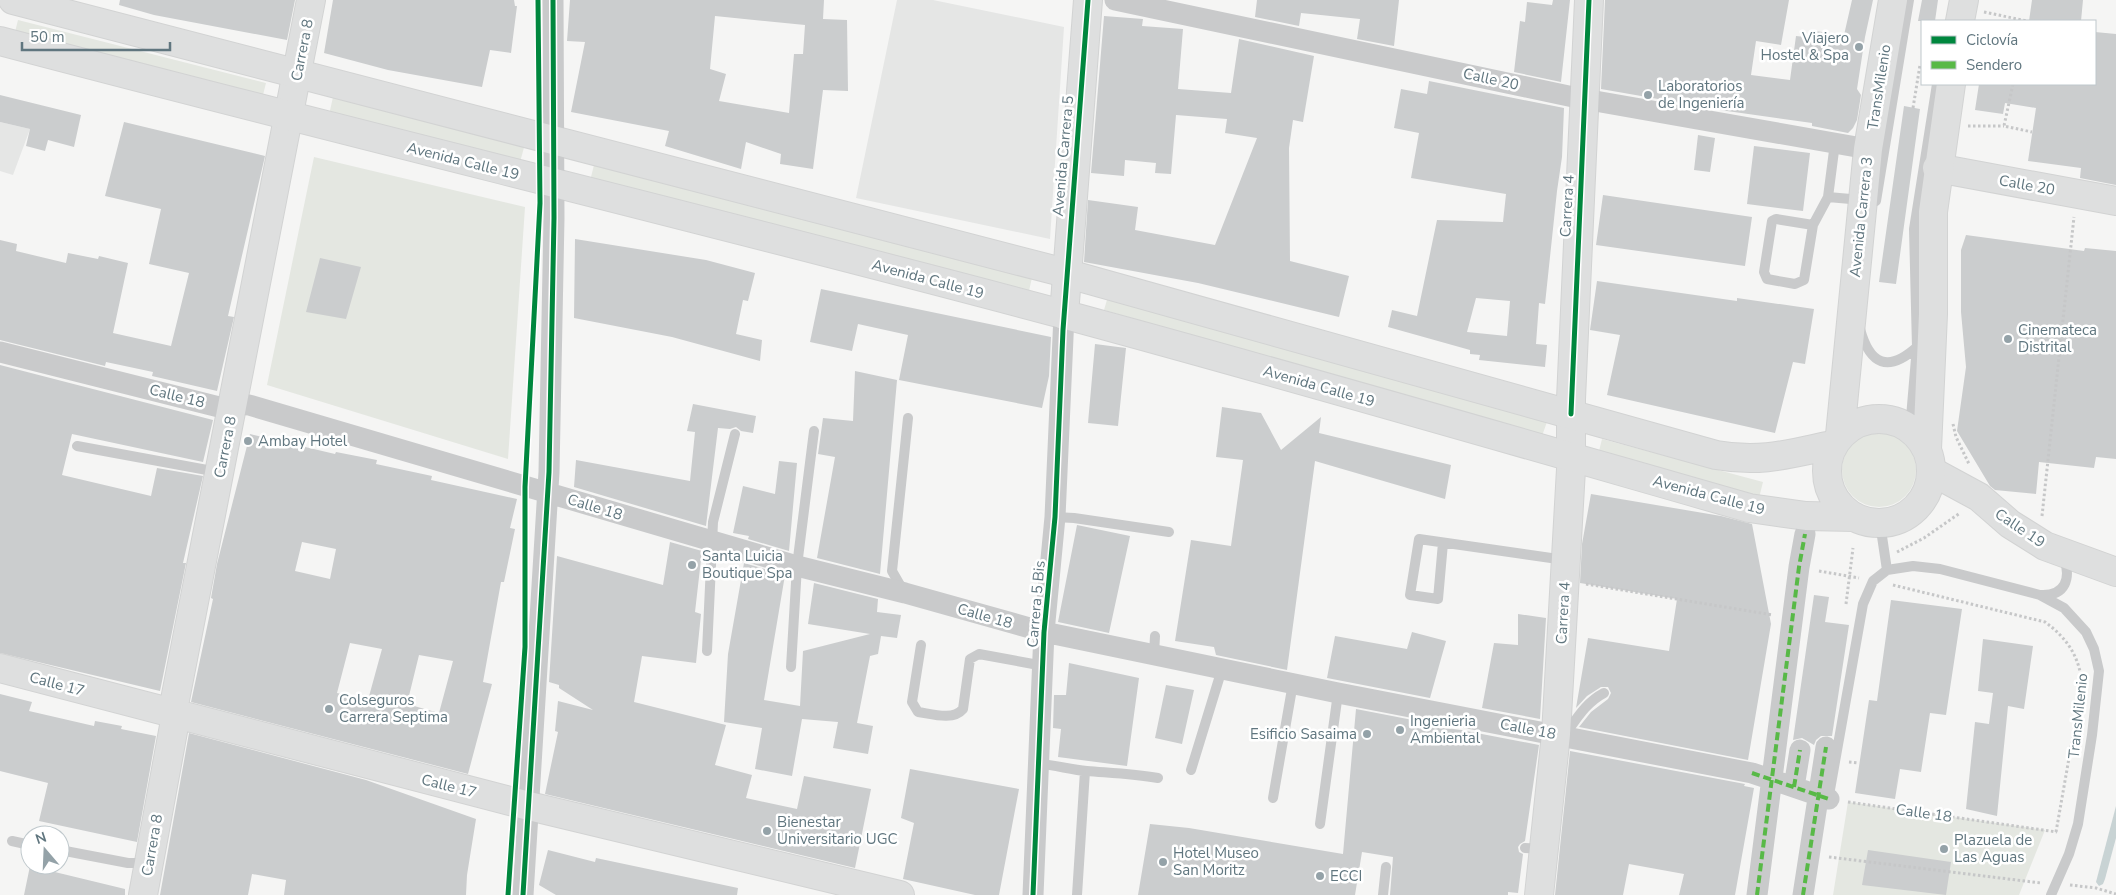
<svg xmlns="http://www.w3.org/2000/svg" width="2116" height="895" viewBox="0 0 2116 895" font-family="'Nunito Sans',sans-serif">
<rect width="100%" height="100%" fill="#f5f5f4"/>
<path fill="#e5e6e5" d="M897,0H933L1064,27L1050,239L856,198Z
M0,122L30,129L13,175L0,171Z"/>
<path fill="#e4e7e1" d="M18,20L266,83L262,99L14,36Z
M333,97L525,144L520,162L329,115Z
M314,157L525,207L508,459L267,385Z
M594,165L1033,273L1029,291L590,181Z
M1109,293L1548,419L1542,436L1104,310Z
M1842 470a37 37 0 1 1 74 0a37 37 0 1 1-74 0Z
M1602,439L1763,482L1759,498L1598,455Z
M1848,802L2045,830L2019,895H1833Z"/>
<path fill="#c8d3d4" d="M2116,806V838L2105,879L2103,884L2099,886L2096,882Z"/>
<path fill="#cbcdce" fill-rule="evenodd" d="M120,0H295L287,40L154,15L119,5Z
M333,0H514L515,6H517L511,53L490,50L482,87L388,70L324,53Z
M570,0H824L823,19L847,20L848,91L823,90L813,169L780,164L781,154L746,142L741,169L665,146L669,131L571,112L585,42L567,41ZM715,16L805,25L803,54H794L789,113L719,101L726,74L710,69Z
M1257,0H1399L1394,46L1357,39L1360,19L1301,13L1299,26L1255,17Z
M1553,0H1570L1561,82L1514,72L1520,21L1525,22L1527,2L1552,5Z
M1605,0H1789L1781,45L1756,41L1751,75L1790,80L1796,36L1814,38L1815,31L1844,35L1852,0H1873L1865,37L1857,89L1861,95L1857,120L1853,128L1848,133L1812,126V123L1727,111L1601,89Z
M1922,0H1938L1935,21H1918Z
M2032,0H2083L2081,21H2029Z
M1104,16L1143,19L1142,26L1183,29L1178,89L1231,93L1239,39L1314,56L1303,122L1293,120L1289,148L1290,261L1349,276L1339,317L1198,283L1084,262L1088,200L1138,207L1135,230L1215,245L1257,138L1225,133L1227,119L1176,115L1171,174L1155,173L1156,163L1125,160L1124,176L1091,173Z
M2095,32L2116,34V185L2080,178L2081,168L2028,161L2036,108L2005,103L2003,114L1975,110L1979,84H2095Z
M1429,81L1564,108L1562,157L1557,191L1545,304L1539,303L1536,344L1547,345L1545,367L1479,360L1480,355L1470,354V350L1388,327L1392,310L1417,316L1437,220L1503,222L1506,194L1411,178L1419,133L1394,128L1401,89L1427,94ZM1476,298L1510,301L1507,336L1467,332Z
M0,95L81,115L74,147L48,140L45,151L26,146L30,129L0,122Z
M1904,106L1920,109L1896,284L1879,282Z
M124,122L265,156L228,316L234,317L217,391L152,376L153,372L106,362L105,366L0,340V240L17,244L16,251L66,263L68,253L98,259L99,256L128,263L113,333L171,346L189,273L149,264L161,209L105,196Z
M1698,135L1715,138L1710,172L1694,170Z
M1754,146L1810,153L1803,211L1747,204Z
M1603,195L1752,217L1745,266L1596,245Z
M1966,235L2084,251L2085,248L2116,251V459L2096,457L2094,468L2039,462L2036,494L1995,490L1990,486L1957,431L1966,367L1961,312V250Z
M575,239L706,260L755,273L748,301L743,300L736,334L762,340L760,361L672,337L574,318Z
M320,258L361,267L346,319L306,312Z
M1597,281L1737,301V298L1814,309L1805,364L1793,362L1775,433L1607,395L1620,335L1590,330Z
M821,289L1051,337L1049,376L1042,408L899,380L908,335L858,324L852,351L810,342Z
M1095,344L1126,348L1118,426L1088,423Z
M0,365L213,420L203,462L72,434L62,475L151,496L157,468L203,476L183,563H186L160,691L0,653Z
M855,371L897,380L880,574L817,558L835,457L818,454L823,418L853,421Z
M693,404L756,416L753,433L741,431L736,427L730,429L718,428L706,526L574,487L576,460L690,481L695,432L687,431Z
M1222,407L1261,413L1281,450L1321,417L1319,433L1451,465L1445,499L1315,461L1287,670L1216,655L1214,647L1175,641L1191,540L1231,546L1243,460L1216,457Z
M250,434L335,454L336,452L377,460L376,464L432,476L431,480L517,499L510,528L515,529L504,582H501L483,682L492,684L468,774L191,702L213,599L211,598L217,564ZM302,542L336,549L330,579L295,571ZM350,643L382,649L368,700L337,693ZM419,655L453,661L439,713L407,704Z
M779,461L797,463L789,551L748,539L749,536L733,533L743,486L775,494Z
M1591,494L1721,516L1752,524L1771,624L1748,760L1579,727L1591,712L1608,699L1611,693L1608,687H1601L1587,696L1576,708L1588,638L1669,651L1677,599L1580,583L1582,544Z
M1077,525L1130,536L1109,633L1058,622Z
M670,542L702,551L695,612L701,614L696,663L642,656L634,702L726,725L715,765L752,775L746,798L797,809L804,776L871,789L855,868L545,794L558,732L555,731L558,701L593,710L559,688V685L549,682L557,556L663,585Z
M744,563L785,575L764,700L800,706L803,651L870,634L808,624L814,583L878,599L877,612L901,615L897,638L881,636L878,654L870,656L857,723L873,726L868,754L833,748L838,722L802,719L792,776L755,769L762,728L724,722L728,654Z
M1814,595L1829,597L1825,622L1849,625L1832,736H1821L1816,740L1814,745L1802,738L1793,740Z
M1891,600L1962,609L1946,715L1930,713L1921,772L1900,769L1895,799L1855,793L1869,700L1877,701Z
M1518,614L1546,618L1540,719L1482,708L1494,643L1518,645Z
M1412,632L1446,641L1430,698L1327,678L1335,636L1407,649Z
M1983,639L2033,646L2024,709L2008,706L1997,816L1966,809L1975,722L1989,724L1993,693L1978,691Z
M1069,663L1139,678L1127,766L1058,757L1061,729L1053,728L1054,695H1066Z
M1166,685L1194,690L1182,744L1155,738Z
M0,694L32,702L29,711L94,726L95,721L122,726L121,729L156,736L137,842L39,821L48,783L0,771Z
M1356,709L1423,722L1422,725L1461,730L1539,745L1525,841L1520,844L1518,847L1519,852L1523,854L1518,893L1508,892V895H1390L1393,857L1362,852L1355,895H1138L1150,824L1189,828L1343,854Z
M189,733L366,780L476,819L467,875L466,895H284L286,880L252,874L248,895H160Z
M1570,751L1745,784L1744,786L1754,788L1735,895H1679L1684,874L1629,864L1623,895H1555Z
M910,769L1019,789L999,895H975L903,879L914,823L901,818Z
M548,850L595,862L596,858L738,888L737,895H556L539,885Z
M1868,850L1951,862L1946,895L1862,885Z
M30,866L125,889V895H24Z"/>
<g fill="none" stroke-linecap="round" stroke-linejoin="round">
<defs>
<path id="secondary" d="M1937,168L2116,201
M1064,315L1088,0
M1931,471L1979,497L2010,524L2045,546L2116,572
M0,668L529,806L900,895
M143,895L176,715L174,705L311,0
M1539,895L1556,734L1571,469V399L1589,0"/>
<path id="primary" d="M13,0L1054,270L1716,455C1761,463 1789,454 1832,445
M1960,21L1964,0
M0,41C355,135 712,220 1066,315C1295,377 1522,443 1749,508L1806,516L1854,517
M1827 471a52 52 0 1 1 104 0a52 52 0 1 1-104 0Z
M1840,435L1868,149L1893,0
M1927,449L1933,314V212L1951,84"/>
</defs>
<use href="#secondary" stroke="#d2d3d3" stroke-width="30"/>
<use href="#primary" stroke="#d2d3d3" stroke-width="30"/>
<path stroke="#c6c7c8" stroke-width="3" stroke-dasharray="2.5 2.5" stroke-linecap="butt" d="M1984,12L2027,21
M2013,84L2004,126L2032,132
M1913,108L1920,65
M1968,126H2004
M2062,331L2082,332
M1953,424L1956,437L1969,464
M2042,516L2074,217
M1897,552L1924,538L1960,513
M1819,571L1859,578
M1586,584L1773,615
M1893,585L2045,622C2067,638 2079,656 2082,683
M1846,604L1853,548
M1849,762L1859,763
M1848,802L2057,832
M2056,832L2078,707
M1829,857L2041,883
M2070,885L2096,888L2116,894"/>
<path stroke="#c9cacb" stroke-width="10" d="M1828,197L1862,200
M1876,201L1909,0
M1813,225L1776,219L1772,221L1764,272L1767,279L1795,284L1804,280L1813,225L1828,197L1835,143
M1860,329C1870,365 1888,373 1917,347
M1910,429L1917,347L1914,229L1937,84
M77,446L218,472
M1055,517L1074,518L1169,532
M1880,523L1887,570
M1443,543L1438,599L1410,595L1419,539L1565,560
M904,592L892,571L908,418
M2041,595C2066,596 2071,578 2064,558
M921,645L912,702L918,712C932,714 953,721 963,709L970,659L979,654L1044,666
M707,651L713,522L735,434
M1154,654L1155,636
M791,667L797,566L814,431
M1564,736C1576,720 1585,703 1604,693
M1040,764C1056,765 1071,770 1087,771C1111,773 1134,774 1158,778
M1191,770L1222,669
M1273,798L1293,683
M1828,801L1863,604L1873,581L1887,570L1913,566L1940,569L2040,595L2064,608L2086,632L2094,649L2099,671L2092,735L2078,824L2069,854L2051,895
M1320,824L1338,693
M12,841L30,845
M1525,848L1543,849
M60,850L128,863H148
M1077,895L1085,771
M1383,895L1386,867"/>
<path stroke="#c9cacb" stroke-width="21" d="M1115,0L1578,98L1868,149
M0,352L223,408L234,404L249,405L797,566L905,593L1044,632L1338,693L1752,773L1829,799
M1794,787L1800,750
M523,895L549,472L554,218L553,0
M1033,895L1044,632L1055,517L1064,315
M1757,895L1799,567L1805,534
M1803,895L1826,747"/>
<use href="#secondary" stroke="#dedfdf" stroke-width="28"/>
<use href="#primary" stroke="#dedfdf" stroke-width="28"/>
<path stroke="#58b947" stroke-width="4" stroke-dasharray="8 4" stroke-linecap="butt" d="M1752,773L1829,799
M1794,787L1800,750
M1757,895L1799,567L1805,534
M1803,895L1826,747"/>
<defs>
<path id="cycleway" d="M1571,414L1589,0
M508,895L525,647V487L540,203L538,0
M523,895L549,472L554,218L553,0
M1033,895L1044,632L1055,517L1063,330L1088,0"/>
</defs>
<use href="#cycleway" stroke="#fff" stroke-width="8"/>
<use href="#cycleway" stroke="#00873e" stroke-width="5"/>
</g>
<g fill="#94a2a8" stroke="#fff" stroke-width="2">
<circle cx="1859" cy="47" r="5"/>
<circle cx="1648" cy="95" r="5"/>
<circle cx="2008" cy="339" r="5"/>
<circle cx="248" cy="441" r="5"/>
<circle cx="692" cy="565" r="5"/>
<circle cx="329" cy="709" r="5"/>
<circle cx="1400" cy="730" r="5"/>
<circle cx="1367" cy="734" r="5"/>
<circle cx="767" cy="831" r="5"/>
<circle cx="1944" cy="849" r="5"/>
<circle cx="1163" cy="862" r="5"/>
<circle cx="1320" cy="876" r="5"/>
</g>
<g text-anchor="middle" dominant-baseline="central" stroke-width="5" stroke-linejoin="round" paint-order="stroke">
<g font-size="15" fill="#60767f" stroke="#fff" text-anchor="start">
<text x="1849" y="38" text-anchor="end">Viajero<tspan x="1849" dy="17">Hostel &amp; Spa</tspan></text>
<text x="1658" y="86">Laboratorios<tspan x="1658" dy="17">de Ingeniería</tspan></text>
<text x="2018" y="330">Cinemateca<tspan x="2018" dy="17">Distrital</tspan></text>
<text x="258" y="441">Ambay Hotel</text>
<text x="702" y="556">Santa Luicia<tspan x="702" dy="17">Boutique Spa</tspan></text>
<text x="339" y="700">Colseguros<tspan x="339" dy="17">Carrera Septima</tspan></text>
<text x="1410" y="721">Ingenieria<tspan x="1410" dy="17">Ambiental</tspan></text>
<text x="1357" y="734" text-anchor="end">Esificio Sasaima</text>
<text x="777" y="822">Bienestar<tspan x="777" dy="17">Universitario UGC</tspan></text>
<text x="1954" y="840">Plazuela de<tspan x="1954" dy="17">Las Aguas</tspan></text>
<text x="1173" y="853">Hotel Museo<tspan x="1173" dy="17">San Moritz</tspan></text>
<text x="1330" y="876">ECCI</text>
</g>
<g font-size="15" fill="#60767f" stroke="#fff">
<text transform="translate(302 50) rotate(-79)">Carrera 8</text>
<text transform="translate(1491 79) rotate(12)">Calle 20</text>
<text transform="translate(1879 87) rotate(-81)">TransMilenio</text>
<text transform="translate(1063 156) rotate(-85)">Avenida Carrera 5</text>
<text transform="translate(463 161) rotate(14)">Avenida Calle 19</text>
<text transform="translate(2027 185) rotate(10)">Calle 20</text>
<text transform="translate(1567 206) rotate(-87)">Carrera 4</text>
<text transform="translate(1861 217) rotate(-84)">Avenida Carrera 3</text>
<text transform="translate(928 279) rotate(15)">Avenida Calle 19</text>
<text transform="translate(1319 386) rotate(16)">Avenida Calle 19</text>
<text transform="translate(177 396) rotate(14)">Calle 18</text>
<text transform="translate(225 447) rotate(-79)">Carrera 8</text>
<text transform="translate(1709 495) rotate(15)">Avenida Calle 19</text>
<text transform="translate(595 507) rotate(17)">Calle 18</text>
<text transform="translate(2020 528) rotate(34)">Calle 19</text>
<text transform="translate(1036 604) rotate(-85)">Carrera 5 Bis</text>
<text transform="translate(1563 613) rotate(-87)">Carrera 4</text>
<text transform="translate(985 616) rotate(16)">Calle 18</text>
<text transform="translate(57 684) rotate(15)">Calle 17</text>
<text transform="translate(2078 716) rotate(-84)">TransMilenio</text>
<text transform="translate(1528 729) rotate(11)">Calle 18</text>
<text transform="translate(449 786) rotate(14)">Calle 17</text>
<text transform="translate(1924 813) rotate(8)">Calle 18</text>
<text transform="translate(152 845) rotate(-80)">Carrera 8</text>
</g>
</g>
<rect x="1921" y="20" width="175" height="65" fill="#ffffff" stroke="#bfc8cc"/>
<rect x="1931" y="36" width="25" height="8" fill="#00873e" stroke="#bfc8cc"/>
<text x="1966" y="45" font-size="15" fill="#60767f">Ciclovía</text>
<rect x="1931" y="61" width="25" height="8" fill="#58b947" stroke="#bfc8cc"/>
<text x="1966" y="70" font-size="15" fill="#60767f">Sendero</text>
<g transform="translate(45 850) rotate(341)"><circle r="24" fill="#ffffff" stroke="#bfc8cc"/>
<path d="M0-4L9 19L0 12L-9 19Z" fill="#94a2a8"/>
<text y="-8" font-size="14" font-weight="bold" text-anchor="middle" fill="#60767f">N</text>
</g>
<path d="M22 42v8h148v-8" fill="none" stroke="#60767f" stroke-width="2.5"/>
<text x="30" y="42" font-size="15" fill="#60767f" stroke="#ffffff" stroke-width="4" paint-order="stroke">50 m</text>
</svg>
